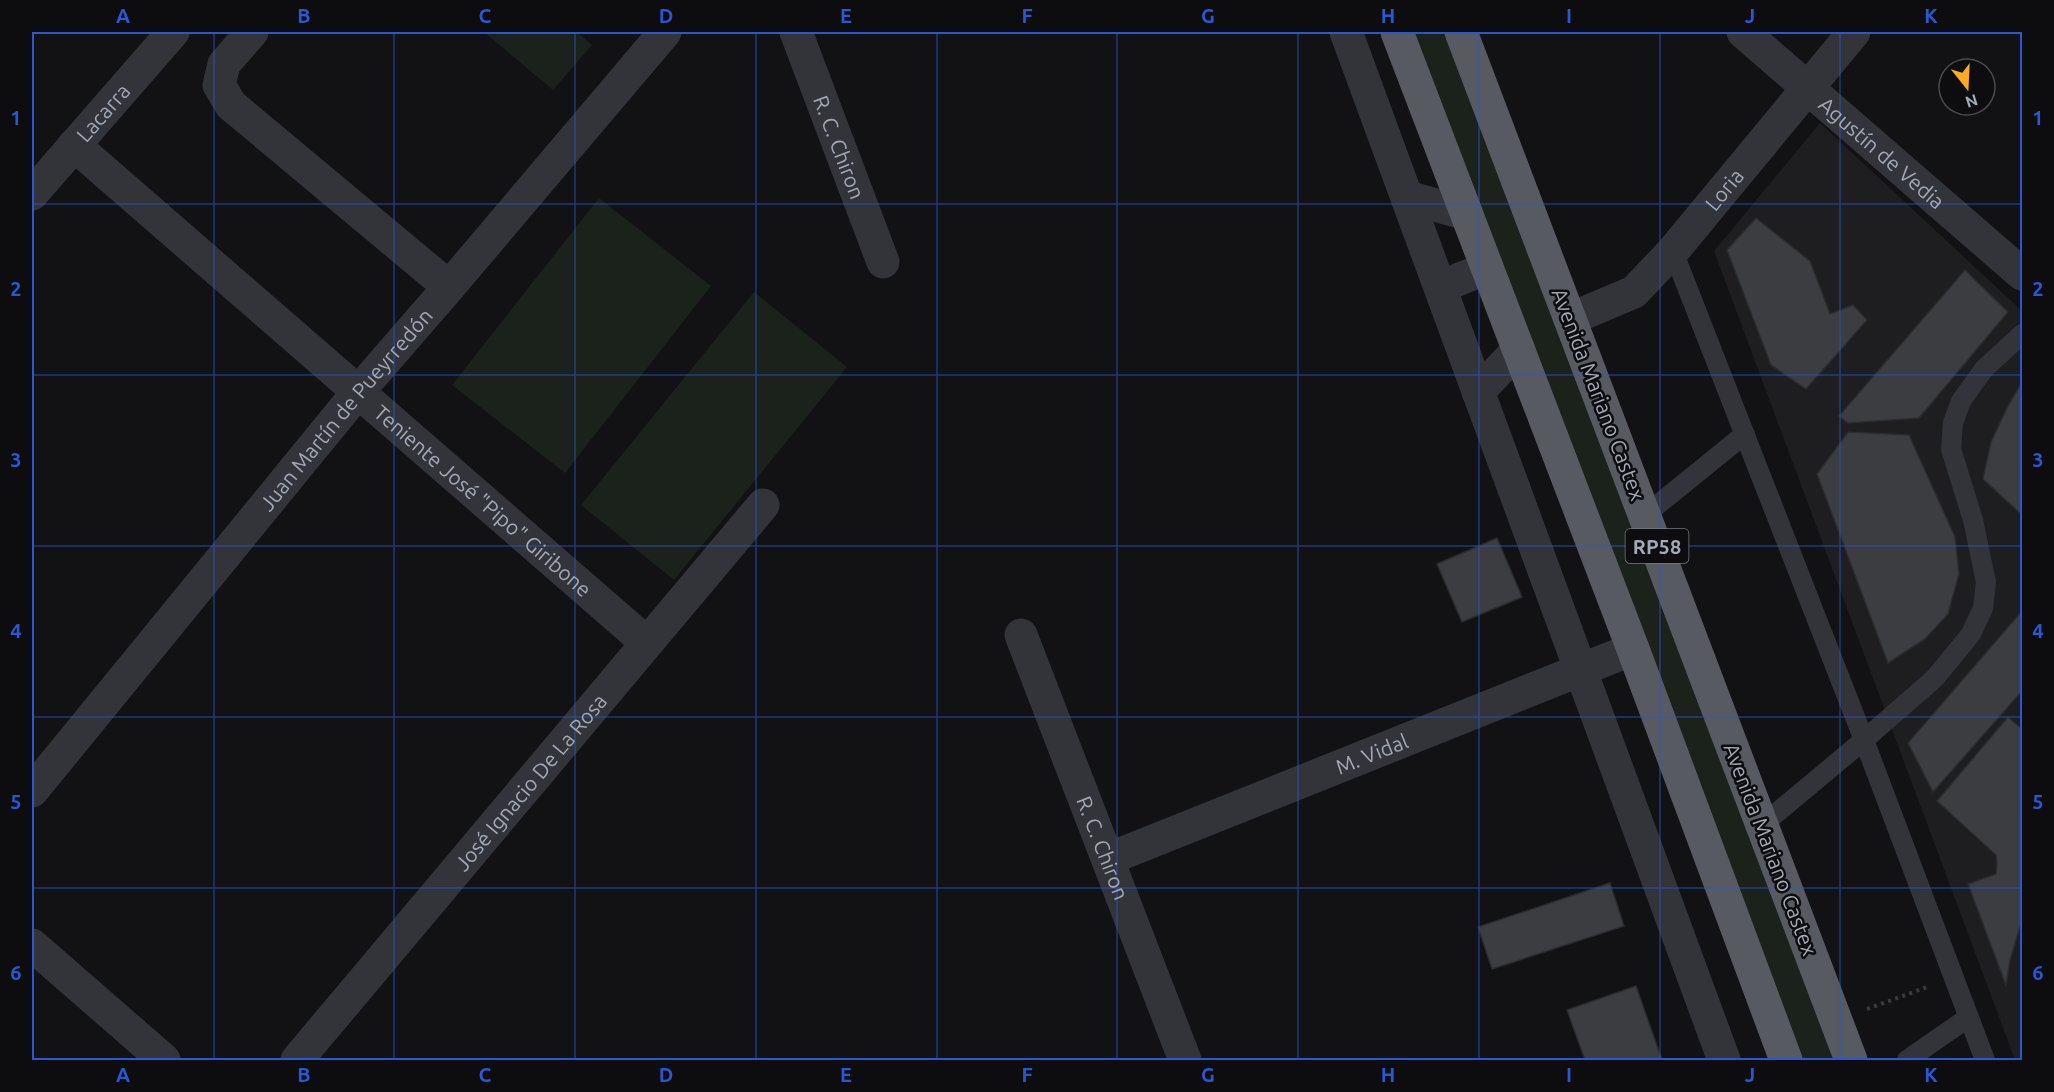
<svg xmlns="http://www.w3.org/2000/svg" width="2054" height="1092" viewBox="0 0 2054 1092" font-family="Ubuntu,sans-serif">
<rect width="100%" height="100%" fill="#121214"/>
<path fill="#1e1e21" d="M1820,123L2022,311V1060H2015L1714,251Z"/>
<path fill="#1a221b" d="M484,32H577L592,45L553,90Z
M1411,32H1449L1838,1060H1796Z
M599,198L711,286L565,473L452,385Z
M754,292L847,367L674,580L581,505Z"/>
<path fill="#3c3d41" stroke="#2c2c30" stroke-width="1.5" d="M1756,218L1810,261L1830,314L1853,305L1867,320L1806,389L1771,365L1727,250Z
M1965,270L2008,312L1919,418L1848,423L1839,416Z
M2022,382V515L1983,479L1991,442L2007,408Z
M1848,432L1909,435L1955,537L1959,574L1948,614L1925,639L1888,663L1817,474Z
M1497,538L1522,597L1462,622L1437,564Z
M2022,611V691L1933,792L1908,743Z
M2008,717L2022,729V920L2010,960L2006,985L1968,884L1996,874L1997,864L1996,855L1937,801Z
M1610,883L1624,926L1492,969L1478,927Z
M1636,986L1662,1060H1585L1567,1010Z"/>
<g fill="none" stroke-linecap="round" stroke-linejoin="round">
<path stroke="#393b40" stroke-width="4" stroke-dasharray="3 4.5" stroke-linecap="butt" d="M1867,1009L1930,986"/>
<path stroke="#333439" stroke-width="20" d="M1673,251L1864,740L1985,1060
M1645,515L1745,434
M1762,825L1864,740L1935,678L1971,634L1983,608L1986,582L1973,520L1951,449L1953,423L1961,401L1984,369L2022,334
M1907,1060L1969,1017"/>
<g stroke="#333439" stroke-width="33">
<path d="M252,32L224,64L219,85L231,105L449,287"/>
<path id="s1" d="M796,32L883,262"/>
<path d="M1346,32L1724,1060"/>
<path id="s2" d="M1743,32L2022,274"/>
<path id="s3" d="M74,145L647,643"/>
<path d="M1407,197L1467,214"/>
<path d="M1440,287L1487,268"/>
<path id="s4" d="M1570,319L1634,292L1673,251L1854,32"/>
<path d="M1478,392L1519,349"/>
<path id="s5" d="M1021,635L1185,1060"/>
<path id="s6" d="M32,791L358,392L449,287L665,32"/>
<path id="s7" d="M1108,859L1633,649"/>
<path id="s8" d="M297,1060L763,505"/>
</g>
<g stroke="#333439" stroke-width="33">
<path id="s9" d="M32,194L173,32"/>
<path d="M32,945L164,1060"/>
</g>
<path stroke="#575a61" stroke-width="33" d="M1397,32L1633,649L1786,1060
M1461,32L1851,1060"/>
</g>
<path fill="none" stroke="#2a57d4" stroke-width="1.5" stroke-opacity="0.55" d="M214,32V1060M394,32V1060M575,32V1060M756,32V1060M937,32V1060M1117,32V1060M1298,32V1060M1479,32V1060M1660,32V1060M1840,32V1060M32,204H2022M32,375H2022M32,546H2022M32,717H2022M32,888H2022"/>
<g text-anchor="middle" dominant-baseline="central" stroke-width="5" stroke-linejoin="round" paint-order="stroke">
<rect fill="#0d0d0f" stroke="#767a83" stroke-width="1.5" x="1625.5" y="529" width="63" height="34" rx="4.5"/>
<g font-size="20" font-weight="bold" fill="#a3a9b5">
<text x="1657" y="546">RP58</text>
</g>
<g font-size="21" fill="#a3a9b5" stroke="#0d0d0f">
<text stroke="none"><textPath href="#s9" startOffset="108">Lacarra</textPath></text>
<text stroke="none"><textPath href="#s1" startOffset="123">R. C. Chiron</textPath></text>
<text stroke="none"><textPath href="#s2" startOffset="184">Agustín de Vedia</textPath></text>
<text stroke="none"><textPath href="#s4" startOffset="206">Loria</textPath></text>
<text transform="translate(1599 394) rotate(69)">Avenida Mariano Castex</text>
<text stroke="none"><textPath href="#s6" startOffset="494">Juan Martín de Pueyrredón</textPath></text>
<text stroke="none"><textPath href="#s3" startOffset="542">Teniente José "Pipo" Giribone</textPath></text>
<text stroke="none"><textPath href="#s7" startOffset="284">M. Vidal</textPath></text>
<text stroke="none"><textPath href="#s8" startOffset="363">José Ignacio De La Rosa</textPath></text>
<text stroke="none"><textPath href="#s5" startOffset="228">R. C. Chiron</textPath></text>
<text transform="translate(1771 849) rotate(69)">Avenida Mariano Castex</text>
</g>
</g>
<rect width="2054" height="1092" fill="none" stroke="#0d0d0f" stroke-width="66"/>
<g transform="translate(1967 87) rotate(162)"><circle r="28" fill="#0d0d0f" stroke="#494b51" stroke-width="1.5"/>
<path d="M0-4.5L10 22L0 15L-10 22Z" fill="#fbab23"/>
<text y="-9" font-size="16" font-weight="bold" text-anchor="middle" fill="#a3a9b5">N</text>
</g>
<rect x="33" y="33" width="1988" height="1026" fill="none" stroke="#2a57d4" stroke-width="2"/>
<g font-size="20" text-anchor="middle" font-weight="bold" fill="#2a57d4">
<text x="123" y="23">A</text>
<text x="304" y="23">B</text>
<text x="485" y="23">C</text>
<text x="666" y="23">D</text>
<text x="846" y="23">E</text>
<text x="1027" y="23">F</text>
<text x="1208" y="23">G</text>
<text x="1388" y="23">H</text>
<text x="1569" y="23">I</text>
<text x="1750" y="23">J</text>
<text x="1931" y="23">K</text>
<text x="16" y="125">1</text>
<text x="2038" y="125">1</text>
<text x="16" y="296">2</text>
<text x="2038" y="296">2</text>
<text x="16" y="467">3</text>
<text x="2038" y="467">3</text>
<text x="16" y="638">4</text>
<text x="2038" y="638">4</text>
<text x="16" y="809">5</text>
<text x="2038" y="809">5</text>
<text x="16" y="980">6</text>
<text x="2038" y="980">6</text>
<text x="123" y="1082">A</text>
<text x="304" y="1082">B</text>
<text x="485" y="1082">C</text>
<text x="666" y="1082">D</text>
<text x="846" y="1082">E</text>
<text x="1027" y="1082">F</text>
<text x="1208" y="1082">G</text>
<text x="1388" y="1082">H</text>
<text x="1569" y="1082">I</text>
<text x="1750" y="1082">J</text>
<text x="1931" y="1082">K</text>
</g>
</svg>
